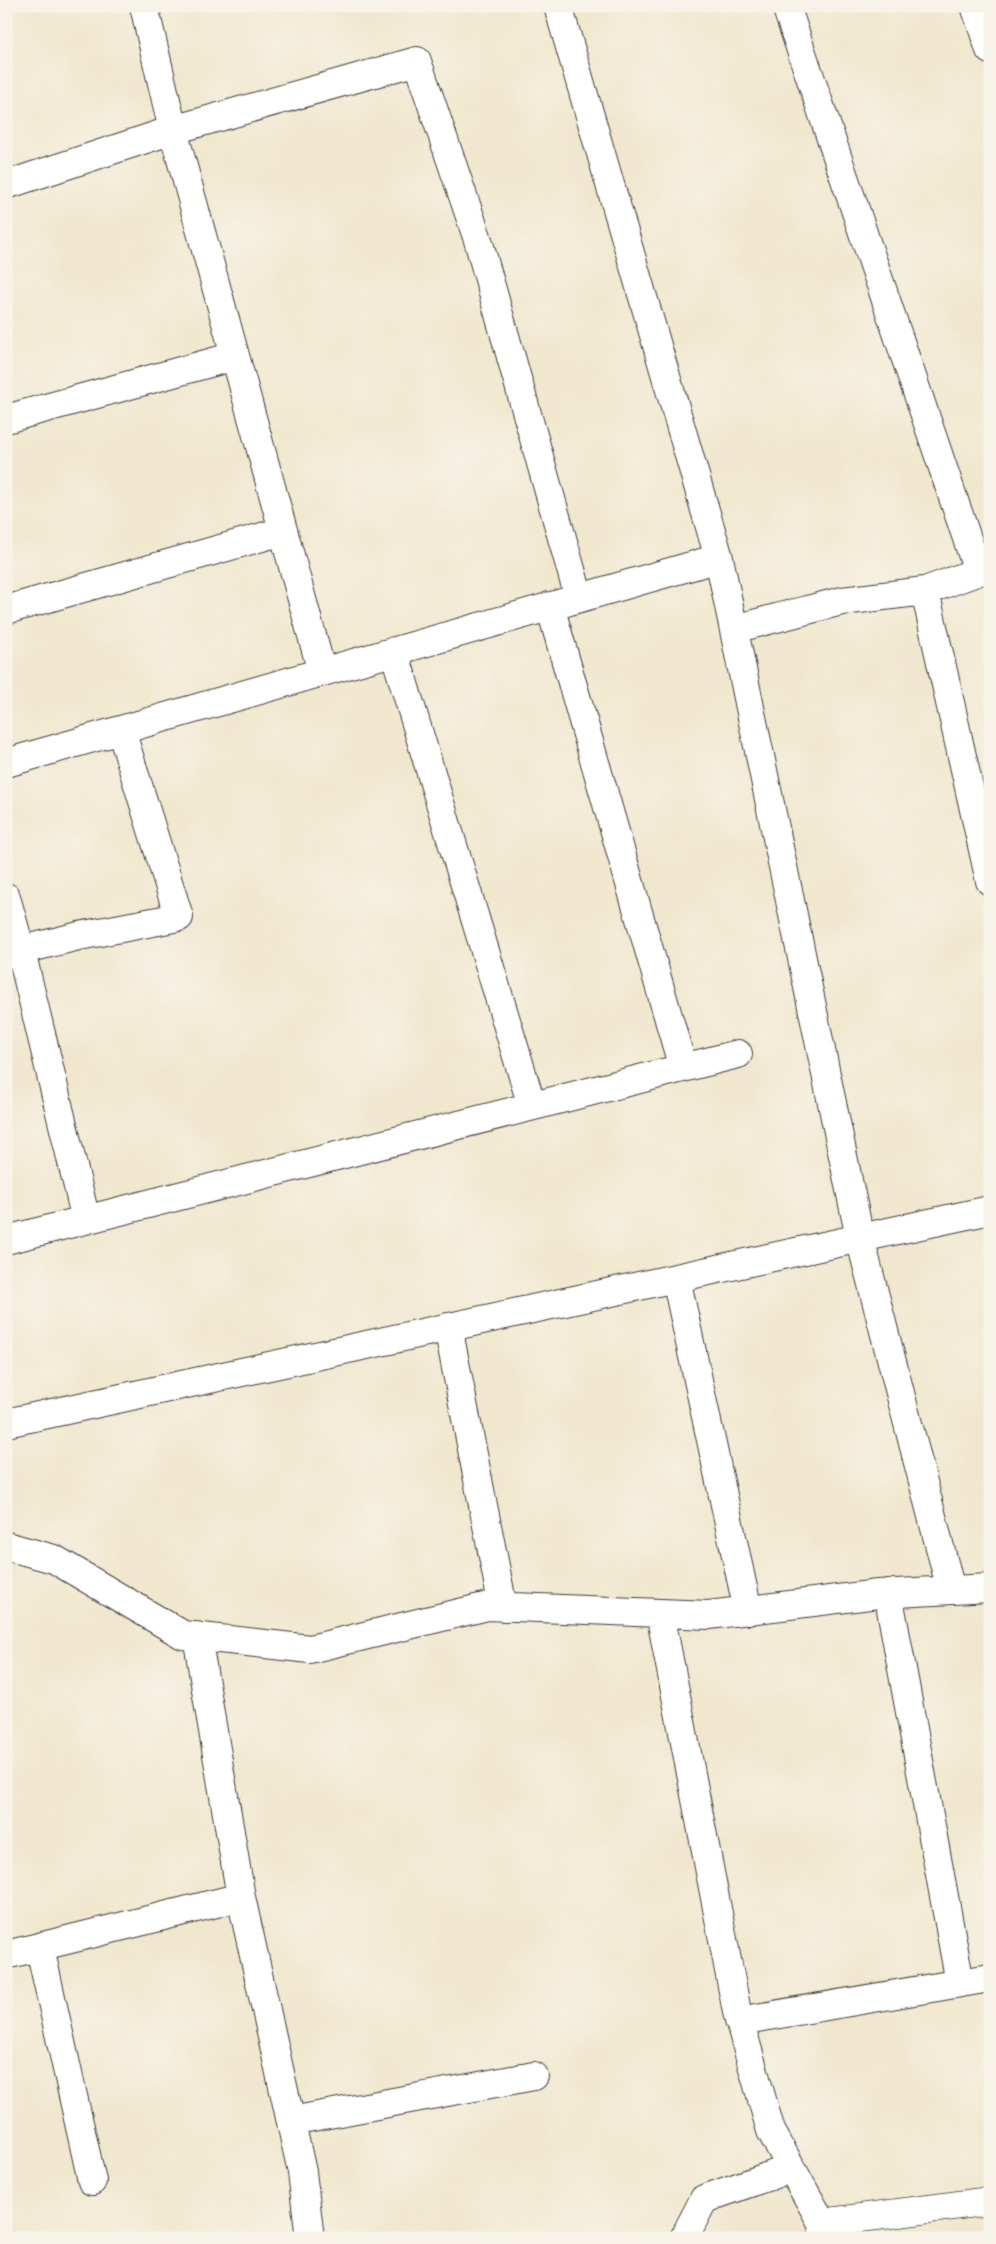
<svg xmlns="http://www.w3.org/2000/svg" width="996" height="2244" viewBox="0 0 996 2244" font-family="'Shantell Sans',sans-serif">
<rect width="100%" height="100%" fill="#f7f3e8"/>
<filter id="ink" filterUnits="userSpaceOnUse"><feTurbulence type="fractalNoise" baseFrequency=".02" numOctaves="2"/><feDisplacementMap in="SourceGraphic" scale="10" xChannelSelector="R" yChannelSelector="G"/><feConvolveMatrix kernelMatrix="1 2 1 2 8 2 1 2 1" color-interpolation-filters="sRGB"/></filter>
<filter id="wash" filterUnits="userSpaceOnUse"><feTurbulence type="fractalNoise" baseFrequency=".0096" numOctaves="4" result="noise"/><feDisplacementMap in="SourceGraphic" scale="20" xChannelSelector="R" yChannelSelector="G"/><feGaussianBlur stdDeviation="1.12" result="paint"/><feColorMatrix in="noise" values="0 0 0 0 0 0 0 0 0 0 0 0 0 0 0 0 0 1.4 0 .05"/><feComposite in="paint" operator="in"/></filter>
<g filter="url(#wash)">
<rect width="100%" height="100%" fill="#f1e7ce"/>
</g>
<g filter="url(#ink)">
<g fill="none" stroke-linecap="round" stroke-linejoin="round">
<defs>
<path id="minor" d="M144,6L173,130L322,672
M558,6L719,558L860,1238L951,1590
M786,6L978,571
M975,6L990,50
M6,185L173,130L417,61L478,240L579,598
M6,419L235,356
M925,591L990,881
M550,606L683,1068
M6,610L283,531
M734,629L842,601L925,591L990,567
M394,651L532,1106
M6,763L719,558
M6,897L21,951L86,1220
M6,954L79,936L179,917L121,730
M6,1240L738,1054
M676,1278L748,1611
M448,1327L503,1607
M6,1423L990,1210
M6,1546L54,1559L183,1635L310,1649L488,1606L709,1615L878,1594L990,1588
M888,1593L960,1983
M660,1613L737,2012L771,2131L822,2223L824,2238
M197,1636L241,1897L302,2172L310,2238
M40,1948L92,2181
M6,1955L241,1897
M739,2021L990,1978
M291,2121L534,2076
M822,2223L990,2201
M684,2238L704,2199L792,2168"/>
</defs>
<use href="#minor" stroke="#3c3a37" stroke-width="30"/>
<use href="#minor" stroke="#fff" stroke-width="28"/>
</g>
</g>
<rect width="996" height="2244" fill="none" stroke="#f7f3e8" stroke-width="25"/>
</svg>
